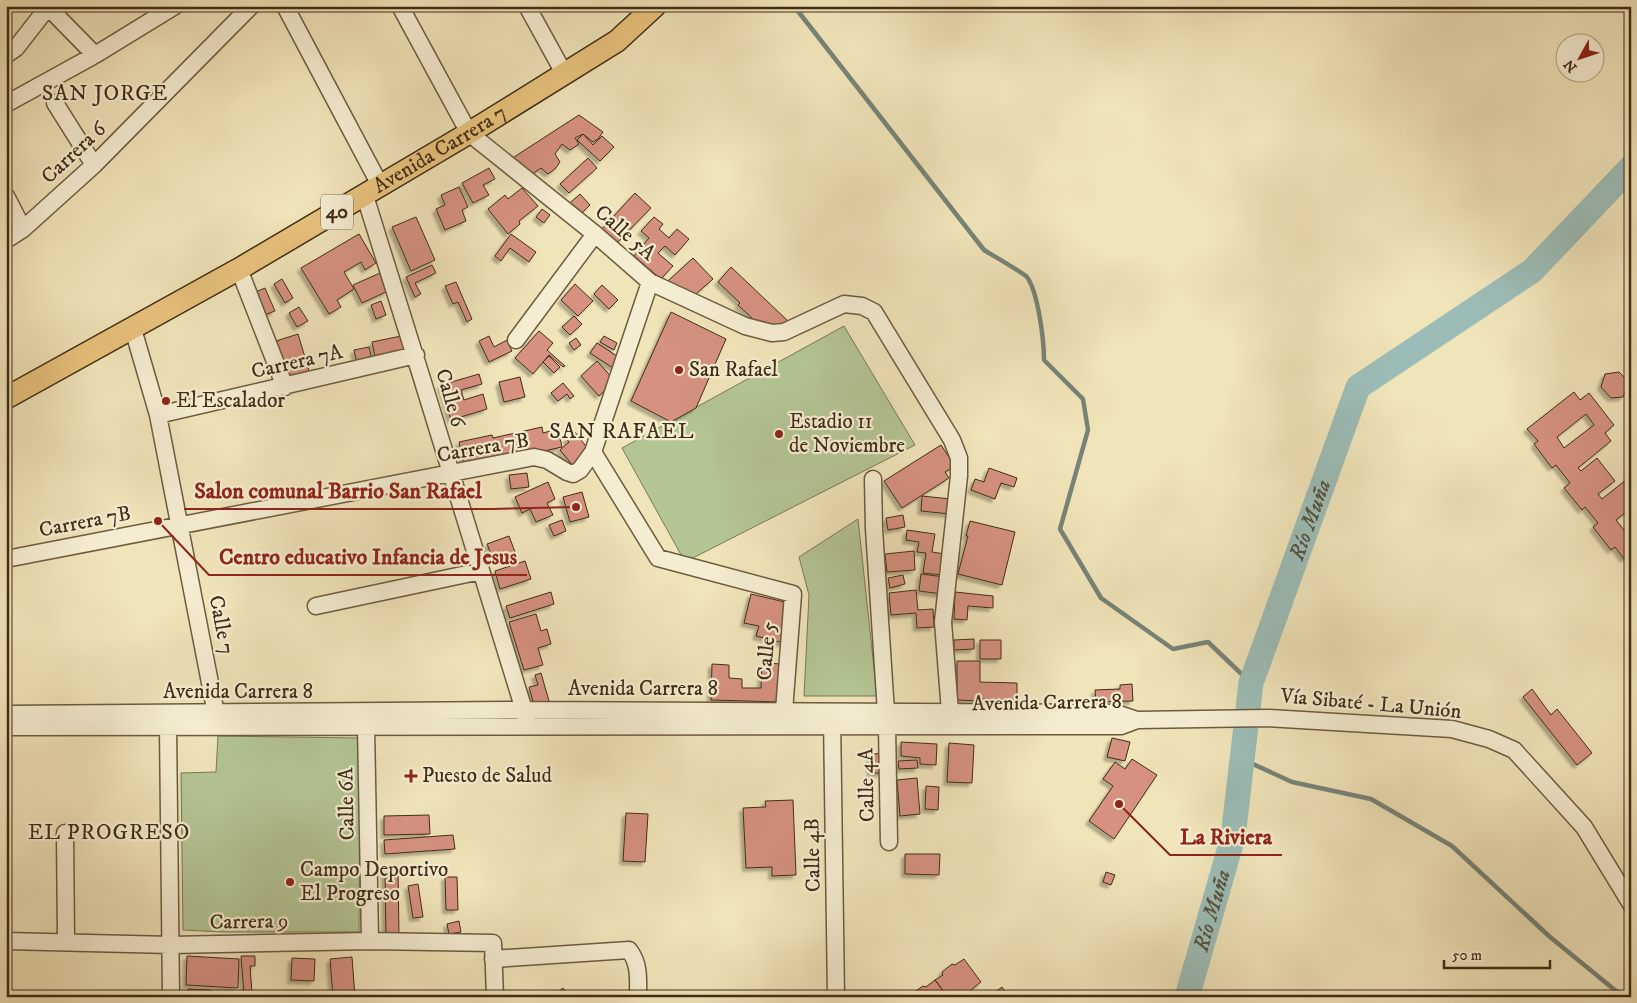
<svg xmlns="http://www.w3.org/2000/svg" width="1637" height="1003" viewBox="0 0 1637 1003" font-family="'IM FELL DW Pica',serif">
<defs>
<filter id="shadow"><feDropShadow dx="-3.5" dy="3.5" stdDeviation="1" flood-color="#0004"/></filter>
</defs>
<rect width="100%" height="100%" fill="#f0e4b9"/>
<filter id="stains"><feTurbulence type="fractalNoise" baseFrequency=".004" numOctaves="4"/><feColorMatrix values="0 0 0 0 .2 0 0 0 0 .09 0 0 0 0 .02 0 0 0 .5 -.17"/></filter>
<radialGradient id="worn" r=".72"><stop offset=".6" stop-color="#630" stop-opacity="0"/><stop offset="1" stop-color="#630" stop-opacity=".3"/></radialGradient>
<path fill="#b4c594" stroke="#7a7955" d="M844,326L915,445L685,562L622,448Z
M858,519L877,696H804L809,595L799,557Z
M218,736L360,738L359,932H222L183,930L181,773L216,772Z"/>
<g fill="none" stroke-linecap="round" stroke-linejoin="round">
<path stroke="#778377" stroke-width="4.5" d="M794,6L984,250C992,255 1022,272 1027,277C1038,292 1044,340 1044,360L1083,399L1088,430L1060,529L1101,598L1173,649L1208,642L1251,683
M1242,759L1292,782L1371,799L1452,846L1550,937L1616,991L1628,997"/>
<path stroke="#9cbdb7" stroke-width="25" id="s1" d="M1187,997L1233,837L1251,683L1358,387L1532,271L1631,167"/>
</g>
<path fill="#d69180" stroke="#402d16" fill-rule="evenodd" filter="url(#shadow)" d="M579,115L603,132L598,139L593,142L583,134L575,138L579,144L570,150L562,144L555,154L560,162L555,169L548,174L541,168L532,174L511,159Z
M583,134L593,145L602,136L614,147L600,161L577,140Z
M588,158L597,168L569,193L560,184Z
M489,168L495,179L483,185L489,195L473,203L462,183Z
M459,187L468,207L462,210L466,221L445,230L436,209L445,205L441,195Z
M522,188L538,206L519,221L520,224L508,234L488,209L505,195L508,199Z
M635,193L651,208L616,244L601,230Z
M580,194L590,205L580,215L570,203Z
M542,209L550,215L544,223L536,217Z
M416,217L435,260L411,271L392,227Z
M654,217L663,224L659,229L669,238L677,229L689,239L675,255L665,246L658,253L673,266L661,279L634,256L649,238L641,231Z
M359,234L376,263L365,270L361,262L344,272L354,289L337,300L341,307L329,314L301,268Z
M511,234L536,252L529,262L510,248L501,261L495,256Z
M693,258L713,279L687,302L668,281Z
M432,265L436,273L415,283L421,294L415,297L406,277Z
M731,267L788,321L773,338L738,305L740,303L718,282Z
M380,273L388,291L362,303L353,285Z
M282,279L293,298L285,303L274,284Z
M456,282L472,319L467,322L458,302L453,304L445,286Z
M575,284L593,301L578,316L561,300Z
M602,285L618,300L609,309L594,294Z
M265,288L275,311L262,316L253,293Z
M381,301L386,315L376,319L371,305Z
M299,307L308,321L297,327L289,313Z
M671,312L726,339L696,408L671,422L631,401Z
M574,316L582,324L570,335L562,327Z
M539,331L553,343L547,350L565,366L563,367L549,355L533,374L515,358Z
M298,334L310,374L286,382L273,342Z
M406,335L410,355L376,362L372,342Z
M489,336L494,347L507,340L512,351L489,362L479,341Z
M604,336L617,343L614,350L600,342Z
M576,338L581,345L574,350L569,343Z
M597,343L620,358L613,368L590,353Z
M369,347L372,360L357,363L354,350Z
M549,356L560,367L554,373L543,362Z
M597,361L615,381L599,396L581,376Z
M1619,372L1629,382L1623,397L1611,398L1601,387L1605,374Z
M479,374L482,384L461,390L464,400L483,394L487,409L451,420L441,385Z
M520,377L525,397L504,402L499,382Z
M563,383L574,396L570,399L567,394L558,401L551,393Z
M1574,392L1580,400L1589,393L1614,425L1605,433L1611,441L1578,468L1581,471L1597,458L1615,481L1598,494L1602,499L1631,476V508L1616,520L1624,530L1631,524V554L1624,559L1615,547L1611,550L1593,527L1598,523L1585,507L1582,510L1564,488L1570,483L1556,465L1552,468L1534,444L1538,441L1527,429ZM1586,414L1594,425L1564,448L1557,437Z
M542,427L543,433L558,429L562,447L499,461L464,464L459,442L492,435L493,438Z
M575,432L591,453L574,467L560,450L569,442L566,439Z
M941,445L955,466L945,472L949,478L902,508L884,481Z
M989,468L1017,478L1014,487L1001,483L995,499L971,490L975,479L984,482Z
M527,473L529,487L511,489L509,475Z
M548,482L555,499L547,503L553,515L536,522L530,509L522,513L515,497Z
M582,492L589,517L570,522L563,497Z
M922,496L951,499L950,514L921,511Z
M903,515L905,527L888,530L886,518Z
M562,520L566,531L554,536L549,525Z
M970,521L1015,532L1002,585L958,574L968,536H966Z
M907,530L935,534L932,552L945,554L942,575L923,573L926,553L917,552L919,542L906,540Z
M509,536L515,552L493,559L487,544Z
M914,551L915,570L887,572L885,554Z
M525,561L531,579L500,589L495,571Z
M921,574L944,577L942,594L919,591Z
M903,575L905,584L890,588L888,578Z
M916,590L918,610L933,609L934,627L917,628L916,613L891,615L889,593Z
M551,592L554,604L510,618L506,606Z
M955,592L993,596V608L968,606L967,620L954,619Z
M751,594L793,604L784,643L756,636L759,626L744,623Z
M536,614L541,631L547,629L551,644L538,648L543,665L524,670L509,622Z
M974,639V649L954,650V640Z
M980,640H1001V659H980Z
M957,661H980V682L1017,683V700L981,699V701L957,700Z
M762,663L783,664L782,702L711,700L712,664L729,665V678L742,679V688H761Z
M541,673L549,701L534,705L529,687L538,685L535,675Z
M1132,684L1133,701L1096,702L1095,690L1120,689V685Z
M1532,689L1551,715L1557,709L1592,753L1577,765L1523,697Z
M1112,738L1130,742L1125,761L1107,757Z
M901,742L937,744L936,765L920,764V758L901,756Z
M949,743L974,745L972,783L947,782Z
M892,753L893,773H871V754Z
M1132,759L1157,775L1114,839L1089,821L1113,786L1103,779L1115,762L1125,769Z
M917,760L918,768L899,769L898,761Z
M917,778L920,814L900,816L897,780Z
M926,786L939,787L938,810L925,809Z
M793,800L796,875L772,876V867L746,868L743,808L766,807L765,801Z
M626,813L648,814L645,862L623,861Z
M429,815L430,834L384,835V816Z
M453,835L455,849L385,854L384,840Z
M905,854H940L939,875L905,874Z
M398,869L399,936H386L385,870Z
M1106,872L1115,875L1111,885L1103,882Z
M445,877H457L458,910H446Z
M418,884L423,917L413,918L408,886Z
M459,921L461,932L449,934L447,924Z
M187,956L239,959L238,988L186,985Z
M241,956H255V966H250L252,993L244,994Z
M352,957L355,997H333L330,959Z
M292,958L315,959L314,981L291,980Z
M964,959L981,982L971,990L973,993L968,997H948L935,980L943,975L942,972L952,964L955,965Z
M935,980L948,997H914L913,993L923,986L926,987Z
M1002,987L1009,997L1013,995L1014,997H988Z
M563,988L569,997H552Z
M188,989L211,990V997H188Z"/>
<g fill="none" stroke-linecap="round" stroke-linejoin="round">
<defs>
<path id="minor" d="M47,6L95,55
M285,6L380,185
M400,6L469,133L595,234L650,282L745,326L772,333L784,332L844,304L862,306L874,312L952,440L959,458V476L943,622L950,712
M527,6L565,75
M6,55L16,48L48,7
M55,103L94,165
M6,104L95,55L175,6
M6,196L23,229
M365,196C419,367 471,539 524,710L526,719
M6,240L23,229L94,165L251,6
M239,269L285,387
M133,329L158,415L218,724
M516,340L595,234
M158,415L416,355
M593,452L658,558L793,594L784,711
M873,479L874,529L886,712
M6,559L534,457L547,460L567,472L573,474L580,470L593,452L650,282
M316,606L481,571
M6,714L524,710L1116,713L1137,720
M832,717L836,997
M366,726L370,941
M887,726L889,842
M6,727L1121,726L1137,720L1268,718L1452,729L1489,739L1514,750L1584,827L1631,904
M168,727L171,997
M65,833L66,941
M6,941L171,945L370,941L493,943L495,997
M493,959L629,950C640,964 638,980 638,997"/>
<g id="major">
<path id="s2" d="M6,398L239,269L469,133L617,41L655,6"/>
</g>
</defs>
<use href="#minor" stroke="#6c5b3f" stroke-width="19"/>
<use href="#major" stroke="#402d16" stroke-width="24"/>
<use href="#minor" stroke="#f5edd2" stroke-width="16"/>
<use href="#major" stroke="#e8c27c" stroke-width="21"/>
</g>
<g fill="#8f2418" stroke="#f5edd2" stroke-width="2">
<circle cx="679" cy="370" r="5"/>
<circle cx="166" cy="401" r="5"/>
<circle cx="779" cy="434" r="5"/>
<path d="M408.5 768.5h5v5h5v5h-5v5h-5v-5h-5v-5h5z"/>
<circle cx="290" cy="882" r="5"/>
</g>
<g text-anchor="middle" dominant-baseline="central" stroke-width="4.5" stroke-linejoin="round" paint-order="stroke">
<rect fill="#f5edd2" stroke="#76674e" stroke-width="1" x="321" y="194.5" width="32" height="35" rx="4"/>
<g font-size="20" font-weight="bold" fill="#402d16">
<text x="337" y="212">40</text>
</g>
<g font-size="21" fill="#402d16" stroke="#f5edd2">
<text stroke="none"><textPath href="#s2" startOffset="500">Avenida Carrera 7</textPath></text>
<text transform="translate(74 153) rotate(-43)">Carrera 6</text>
<text transform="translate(625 233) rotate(41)">Calle 5A</text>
<text transform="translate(297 362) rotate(-13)">Carrera 7A</text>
<text transform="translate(450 398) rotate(74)">Calle 6</text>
<text transform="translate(483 448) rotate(-10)">Carrera 7B</text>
<text transform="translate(85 522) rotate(-11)">Carrera 7B</text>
<text transform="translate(221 625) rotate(79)">Calle 7</text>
<text transform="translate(767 651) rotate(-85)">Calle 5</text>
<text x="643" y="689">Avenida Carrera 8</text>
<text x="238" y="692">Avenida Carrera 8</text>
<text transform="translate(1047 703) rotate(-1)">Avenida Carrera 8</text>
<text transform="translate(1371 704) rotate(5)">Vía Sibaté - La Unión</text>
<text transform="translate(867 785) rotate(-91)">Calle 4A</text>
<text transform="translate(347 804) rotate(-91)">Calle 6A</text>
<text transform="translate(813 855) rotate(-91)">Calle 4B</text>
<text transform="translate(249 922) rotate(-1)">Carrera 9</text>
</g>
<g font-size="21" fill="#402d16" stroke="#f5edd2" text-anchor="start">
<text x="689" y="370">San Rafael</text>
<text x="176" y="401">El Escalador</text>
<text x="789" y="422">Estadio 11<tspan x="789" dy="24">de Noviembre</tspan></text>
<text x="422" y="776">Puesto de Salud</text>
<text x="300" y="870">Campo Deportivo<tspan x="300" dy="24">El Progreso</tspan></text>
</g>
<g font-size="22" letter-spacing="1" fill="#402d16" stroke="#f5edd2">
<text x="105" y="93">SAN JORGE</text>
<text x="622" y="431">SAN RAFAEL</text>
<text x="109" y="832">EL PROGRESO</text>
</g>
<g font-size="22" font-style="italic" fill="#57513e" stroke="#f5edd2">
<text stroke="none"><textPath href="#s1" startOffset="495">Río Muña</textPath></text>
<text stroke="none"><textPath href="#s1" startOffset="90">Río Muña</textPath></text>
</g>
</g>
<path fill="none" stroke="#8f2418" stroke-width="2" d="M576 507L492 509H184M158 521L209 575H527M1119 804L1170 855H1282"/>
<g fill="#8f2418" stroke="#f5edd2" stroke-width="2">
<circle cx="576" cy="507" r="5"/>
<circle cx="158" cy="521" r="5"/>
<circle cx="1119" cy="804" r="5"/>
</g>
<g font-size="22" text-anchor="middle" font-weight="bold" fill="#8f2418" stroke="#f5edd2" stroke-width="4.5" stroke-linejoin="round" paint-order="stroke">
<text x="338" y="498">Salon comunal Barrio San Rafael</text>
<text x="368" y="564">Centro educativo Infancia de Jesus</text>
<text x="1226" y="844">La Riviera</text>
</g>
<rect width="1637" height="1003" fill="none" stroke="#f0e4b9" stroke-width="25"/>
<rect x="8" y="8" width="1622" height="988" fill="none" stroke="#402d16" stroke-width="2.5"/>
<rect x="12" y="12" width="1612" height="978" fill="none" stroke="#402d16"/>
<g transform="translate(1580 58) rotate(230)"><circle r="24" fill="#f5edd2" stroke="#ada087"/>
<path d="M0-4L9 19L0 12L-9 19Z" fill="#8f2418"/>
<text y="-8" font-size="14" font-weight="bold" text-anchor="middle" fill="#402d16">N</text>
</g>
<path d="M1444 960v8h106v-8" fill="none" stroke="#402d16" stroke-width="2.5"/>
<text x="1452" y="960" font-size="15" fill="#402d16" stroke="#f5edd2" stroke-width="4" paint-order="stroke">50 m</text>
<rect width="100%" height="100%" filter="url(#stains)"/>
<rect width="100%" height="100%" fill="url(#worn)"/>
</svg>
